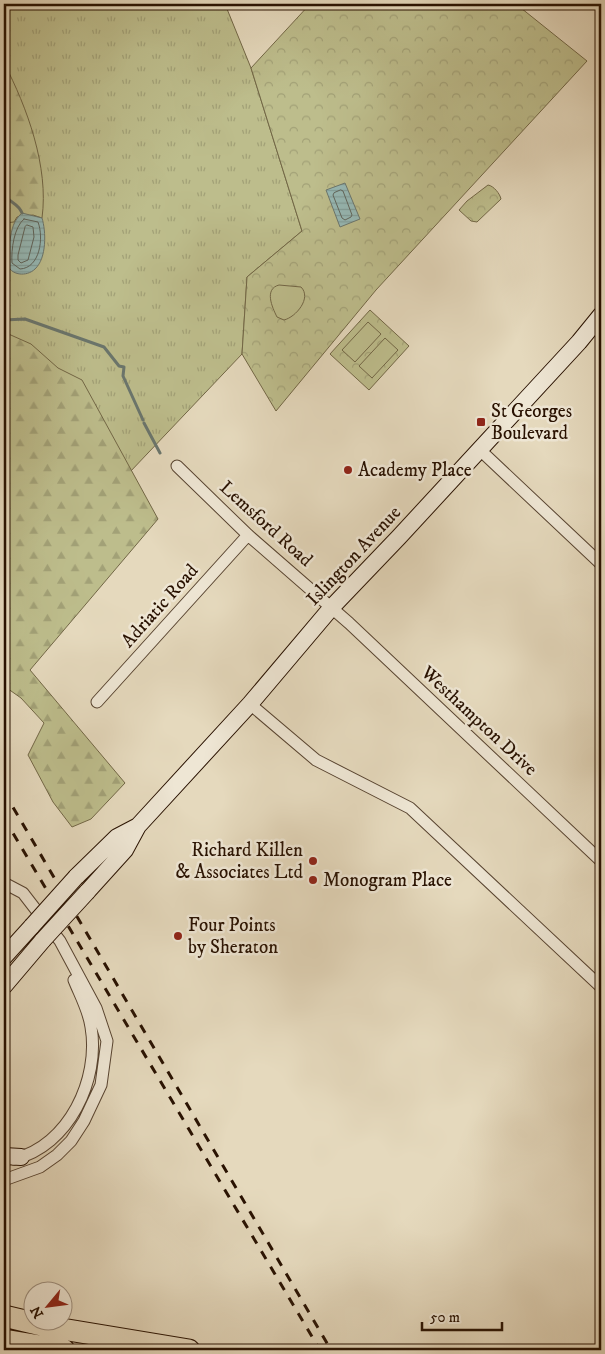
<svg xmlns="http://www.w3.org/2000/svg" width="605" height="1354" viewBox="0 0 605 1354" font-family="'IM FELL DW Pica',serif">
<defs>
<pattern id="grass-tufts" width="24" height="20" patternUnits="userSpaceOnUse" patternTransform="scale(1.25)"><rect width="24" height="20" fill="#bdbd8c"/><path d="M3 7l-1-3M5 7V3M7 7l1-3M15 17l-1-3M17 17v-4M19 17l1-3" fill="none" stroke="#a2a177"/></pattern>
<pattern id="forest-firs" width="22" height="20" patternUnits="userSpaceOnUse" patternTransform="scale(1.25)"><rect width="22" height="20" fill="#bdbd8c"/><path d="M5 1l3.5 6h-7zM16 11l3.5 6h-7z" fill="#a2a177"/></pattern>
<pattern id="park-crowns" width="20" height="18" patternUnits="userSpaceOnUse" patternTransform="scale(1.25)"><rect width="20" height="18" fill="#bdbd8c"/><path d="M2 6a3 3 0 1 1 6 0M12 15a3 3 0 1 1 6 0" fill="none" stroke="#a2a177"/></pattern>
<pattern id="water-rules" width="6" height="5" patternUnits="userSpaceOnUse" patternTransform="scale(1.25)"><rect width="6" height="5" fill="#96b9b6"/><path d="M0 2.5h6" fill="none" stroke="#819e9b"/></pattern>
</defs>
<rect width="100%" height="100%" fill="#e5d9bd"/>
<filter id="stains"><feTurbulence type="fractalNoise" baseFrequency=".004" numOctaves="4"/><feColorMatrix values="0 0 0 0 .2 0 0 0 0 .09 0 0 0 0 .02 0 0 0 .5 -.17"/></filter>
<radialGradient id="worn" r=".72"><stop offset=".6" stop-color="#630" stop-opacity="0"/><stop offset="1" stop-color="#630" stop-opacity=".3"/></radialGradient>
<path fill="url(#grass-tufts)" stroke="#726746" d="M4,4H225L251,68L302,231L247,277L242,354L35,572L4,560Z"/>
<path fill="url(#forest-firs)" stroke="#726746" d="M4,63C27,107 49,167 42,218L33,215L17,217L14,222L4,223Z
M4,332L31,344L58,368L82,380L158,519L30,670L125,783L91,819L72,827L53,802L28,755L44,723L21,698L4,686V485L9,472L4,468Z"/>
<path fill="url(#park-crowns)" stroke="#726746" d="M310,4H516L587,61L376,290L276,411L242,354L247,277L302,231L251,68Z
M488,185C494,186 500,194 501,199L477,222L471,221L459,210L467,201Z
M370,310L409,346L369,390L330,354Z"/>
<path fill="#bdbd8c" stroke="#726746" d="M279,285L301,287C312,298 296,317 284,320L277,317C272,307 264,289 279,285Z
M368,322L381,334L355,362L342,350Z
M385,338L398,350L372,378L359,366Z"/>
<path fill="url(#water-rules)" stroke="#6a766e" d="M345,183L360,219L340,227L326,190Z
M22,213L42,218C46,231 47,258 35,269C27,277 10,276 7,263C5,256 8,247 10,240C12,229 13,221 22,213Z"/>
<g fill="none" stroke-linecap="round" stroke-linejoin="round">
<path stroke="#5f655c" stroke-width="1" d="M341,190L343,191L352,215L351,217L345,220L342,218L333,195L334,193Z
M24,219L38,222C44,238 40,268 20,269L12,263C11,250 14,227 24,219Z
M27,225L33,227L34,237L28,260L21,263L18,260V255L25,227Z"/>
<path stroke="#6a766e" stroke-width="3" d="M4,193C8,203 18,202 22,213
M4,320L25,319L104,347L119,366L124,367L123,376L143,420
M144,423L160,453"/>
<defs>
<path id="street" d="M479,449L601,564
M177,466L248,535L349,623L601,861
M97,702L248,535
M250,704L316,760L410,808L601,987
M4,883L23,893L60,941L96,1008L107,1041L101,1085L84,1121L71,1141L57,1155L40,1167L4,1180
M14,1159C69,1146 100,1079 91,1027C89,1011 80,995 74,980"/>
<path id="secondary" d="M76,877L117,837L138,826
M87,892L125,850L138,826L250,704L332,607L399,537L579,342L601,315
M4,957L32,926
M4,986L43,940
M4,1156L21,1157"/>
<path id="highway" d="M4,1316L50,1327L189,1350
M4,1340L64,1350"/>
</defs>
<use href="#street" stroke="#574330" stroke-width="13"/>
<use href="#secondary" stroke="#281101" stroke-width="18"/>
<use href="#highway" stroke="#281101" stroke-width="23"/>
<use href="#street" stroke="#eee6d4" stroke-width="11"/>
<use href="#secondary" stroke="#eee6d4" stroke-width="16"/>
<use href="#highway" stroke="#e5d9bd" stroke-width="21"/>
<path stroke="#281101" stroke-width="3" stroke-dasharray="9 9" stroke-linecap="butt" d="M4,792L331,1350
M4,818L320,1350"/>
<defs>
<path id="secondary-bridge" d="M32,926L76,877
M43,940L87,892"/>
</defs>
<use href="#secondary-bridge" stroke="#281101" stroke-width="18" stroke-linecap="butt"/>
<use href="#secondary-bridge" stroke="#eee6d4" stroke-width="16"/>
</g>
<g fill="#8f2418" stroke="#eee6d4" stroke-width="2">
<rect x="476" y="417" width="10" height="10" rx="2.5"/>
<circle cx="348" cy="470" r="5"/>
<circle cx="313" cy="861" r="5"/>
<circle cx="313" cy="880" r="5"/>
<circle cx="178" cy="936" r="5"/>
</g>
<g text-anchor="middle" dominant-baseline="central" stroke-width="5" stroke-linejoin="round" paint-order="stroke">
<g font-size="19" fill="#281101" stroke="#eee6d4" text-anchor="start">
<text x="491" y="411">St Georges<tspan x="491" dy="22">Boulevard</tspan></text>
<text x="358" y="470">Academy Place</text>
<text x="303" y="850" text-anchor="end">Richard Killen<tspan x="303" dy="22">&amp; Associates Ltd</tspan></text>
<text x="323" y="880">Monogram Place</text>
<text x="188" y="925">Four Points<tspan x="188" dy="22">by Sheraton</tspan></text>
</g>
<g font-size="19" fill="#281101" stroke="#eee6d4">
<text transform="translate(266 524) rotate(42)">Lemsford Road</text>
<text transform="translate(354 556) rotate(-47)">Islington Avenue</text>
<text transform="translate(160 606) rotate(-48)">Adriatic Road</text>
<text transform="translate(479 721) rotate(43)">Westhampton Drive</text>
</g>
</g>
<rect width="605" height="1354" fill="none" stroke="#e5d9bd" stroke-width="20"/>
<rect x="5" y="5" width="595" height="1344" fill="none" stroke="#281101" stroke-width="2.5"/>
<rect x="10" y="10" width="585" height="1334" fill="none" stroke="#281101"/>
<g transform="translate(48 1306) rotate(241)"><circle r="24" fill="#eee6d4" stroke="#9f9180"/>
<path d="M0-4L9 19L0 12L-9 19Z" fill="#8f2418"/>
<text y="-8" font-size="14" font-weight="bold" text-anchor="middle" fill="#281101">N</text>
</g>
<path d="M422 1322v8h80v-8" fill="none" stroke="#281101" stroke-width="2.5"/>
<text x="430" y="1322" font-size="15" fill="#281101" stroke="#eee6d4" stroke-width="4" paint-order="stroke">50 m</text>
<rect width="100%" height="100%" filter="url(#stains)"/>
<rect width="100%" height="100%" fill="url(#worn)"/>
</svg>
